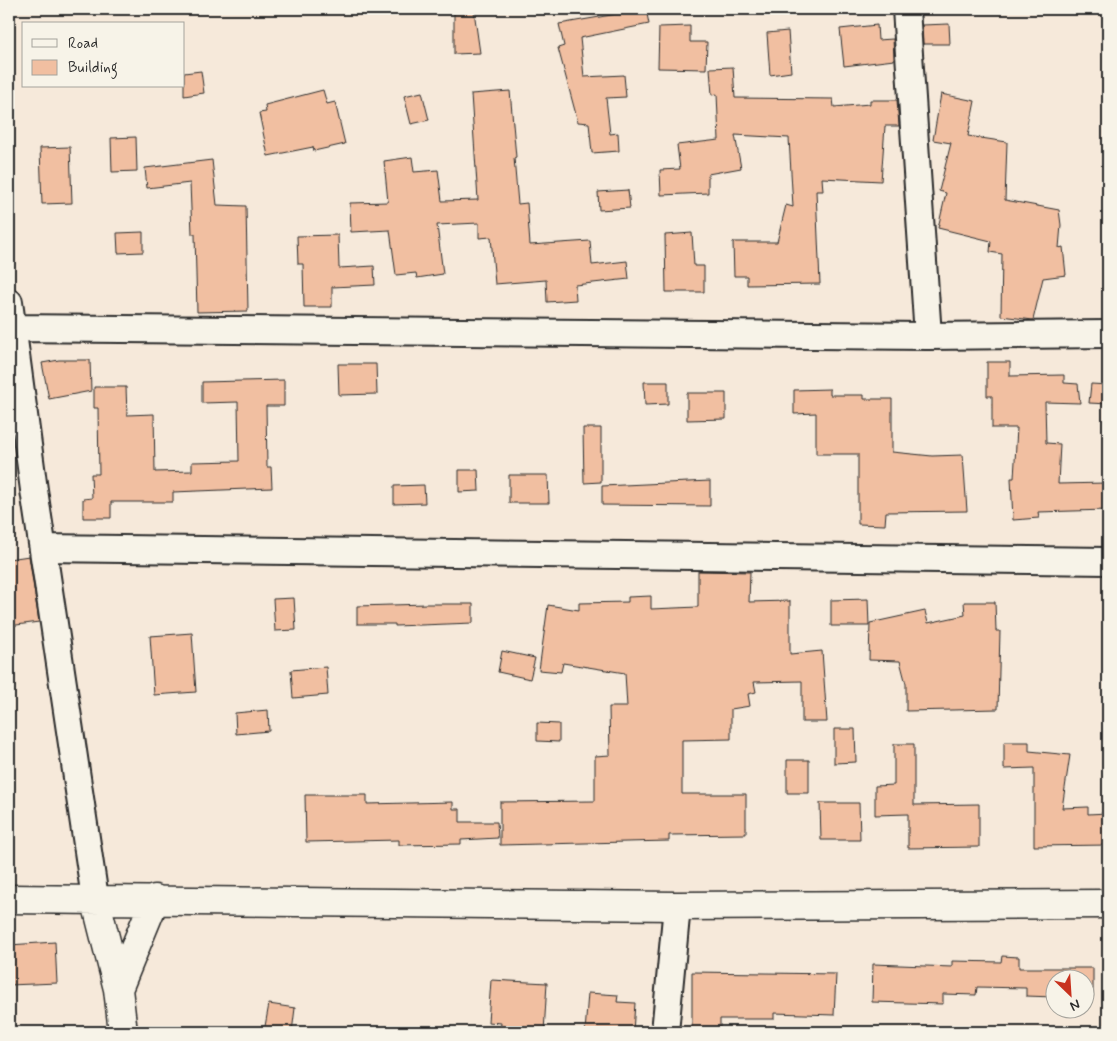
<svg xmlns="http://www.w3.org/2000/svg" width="1117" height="1041" viewBox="0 0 1117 1041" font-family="Mynerve,sans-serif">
<rect width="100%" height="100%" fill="#f6e9da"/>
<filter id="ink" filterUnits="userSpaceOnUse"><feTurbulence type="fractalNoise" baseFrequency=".02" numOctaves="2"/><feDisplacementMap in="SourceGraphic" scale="10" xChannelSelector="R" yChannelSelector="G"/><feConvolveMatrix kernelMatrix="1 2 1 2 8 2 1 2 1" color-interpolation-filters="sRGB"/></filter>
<g filter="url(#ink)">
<path fill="#f1bfa1" stroke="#2b2b2b" d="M646,9L649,24L580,38L584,77L624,75L626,97L606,98L610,134L618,133L619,151L592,153L589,123L578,122L558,48L564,46L559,24Z
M474,11L480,53L454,54V13Z
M949,24L950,44H923L922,25Z
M877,25L878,40L893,39L894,60L844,66L840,29Z
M690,26V42H707L706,69L658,68L659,27Z
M788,31L791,72L770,75L767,33Z
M733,67L735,98L833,99L834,107L870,104V100H897L899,126H885L881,181L822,178L823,191H816L820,284L747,285V276H734L733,242H777L786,205L793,207L789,138L735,135L741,168L708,174V193L661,195L660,170L680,169L677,145L719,140L717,94L712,95L710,68Z
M201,71L204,93L184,96V73Z
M323,90L327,104L335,102L345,144L314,151L313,147L268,156L259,113L266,112L265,105Z
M510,91L516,157L514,158L518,204L527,203L530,245L590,241L592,265L627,261L629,279L575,285L576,300L547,302L546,280L495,284L491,237L479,238V223L437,225L443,274L417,278L416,273L396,275L390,230L351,232L350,203L388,202L384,161L412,157L414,172L438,170L442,201L478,200L471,94Z
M422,92L429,120L411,124L404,96Z
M941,94L975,101L968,136L1007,142L1005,200L1059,210L1061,225L1059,248L1063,247L1066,275L1043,278L1033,320L1001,316L1002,254L990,252L991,241L938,228L946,193L939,191L951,143L933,140Z
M136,137L137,171L112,172L111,138Z
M70,147L72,203L42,204L40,148Z
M212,160L217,205L246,206L248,311L197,312L195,234H192L190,183L147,188L145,168Z
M628,190L630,208L599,210L598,192Z
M143,232V252L118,253L117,233Z
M692,233L694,266H704V292H666L665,235Z
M338,235L339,268L374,266L375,285L332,287V307H304L303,264H298L297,236Z
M59,360H90L91,391L49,399L42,363Z
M987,362H1010V376L1064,375V383L1078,384L1080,403L1045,402L1046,443L1060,444L1058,484L1107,483V510L1038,512L1039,518L1013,520L1011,478H1014L1017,428H992V396H987Z
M338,364H376L377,394L339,395Z
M284,380V406H266L267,467H271L272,488L173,492V502H111V518H83V499L92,498L91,474H99L98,408H94V387H126L127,415L154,414L155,472L192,471V462L239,461L238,402L202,403V382Z
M644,382H668V404L645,405Z
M1091,384L1108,385V404L1089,403Z
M830,389V395H864V399H892V452L932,456L963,455L967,511L886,512L885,525L858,524V454H816V413L794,414V390Z
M687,393H726V419L687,420Z
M583,428H601V482L584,483Z
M459,470H478L479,491L459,492Z
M509,475H548L549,503H509Z
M710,481V506L602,505V486Z
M424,485L425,503L394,504V486Z
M29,556L39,622L9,626V594H13L9,559Z
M698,571L750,572L749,602L790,601V654L822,651L827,722H802V681L754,682L756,692L748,694L750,706L731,709V739L682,740V794H746V834L669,835V841L500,845V802L595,801V756L610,755L609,707H627L625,673L563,663L561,672L539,670L548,605L579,610V603L628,602V597L651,596V609L698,607Z
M294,598L296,630L275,631L273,599Z
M868,599L869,626H831V600Z
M964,602H995L996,631H1000L998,709L906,711V684L900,661L869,660L870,623L925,611L928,623L965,615Z
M427,604H473V623L395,626V624H357V606Z
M192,633L196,692L154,695L150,636Z
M502,651L535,658L530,679L498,672Z
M326,667L328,695L293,698L291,670Z
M268,710L269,731L236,734L235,713Z
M537,723L559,724V742L537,741Z
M834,729H855L856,762L834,763Z
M1004,742H1029V751L1070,755L1062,808L1088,807V814L1108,813V845L1034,846V768L1004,769Z
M894,744H914V805L979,804V847L908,848V814L875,815V786L894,785Z
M787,760H809V793H787Z
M305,795H367V804L453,802V809H460V822H497L498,838L461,840V844L399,845V840L306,842Z
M820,803H859L860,840H821Z
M55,942L57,983L9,985V945Z
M1002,956L1019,957V968H1093V997H1084V978H1054V997L1026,996V988L977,987L976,995L943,994V1004L872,1002L873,964L952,967V961L1001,962Z
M692,972L836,974L834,1015L774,1013V1019H720V1032H692Z
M491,980L547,983L544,1032H500L501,1023L488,1022Z
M588,993L618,995L617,1002L635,1003L633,1032H585Z
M269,1004L295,1008L292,1032H264Z"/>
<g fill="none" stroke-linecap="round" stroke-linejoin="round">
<defs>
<path id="minor" d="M906,9L928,336
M9,302L34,490L95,898
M9,328L928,336L1108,334
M43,548L1108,561
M665,1032L677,906"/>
<path id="major" d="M95,898L118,989L123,1032
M9,899L677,906L1108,904
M118,989L155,899"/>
</defs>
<use href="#minor" stroke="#2b2b2b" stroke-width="30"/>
<use href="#major" stroke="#2b2b2b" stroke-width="31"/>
<use href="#minor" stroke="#f7f3e8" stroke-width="26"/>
<use href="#major" stroke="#f7f3e8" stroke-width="28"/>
</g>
</g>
<rect width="1117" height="1041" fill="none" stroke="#f7f3e8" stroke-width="30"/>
<rect x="15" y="15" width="1087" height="1011" fill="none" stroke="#2b2b2b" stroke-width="2" filter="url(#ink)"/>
<rect x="22" y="22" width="162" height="65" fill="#f7f3e8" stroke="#a5a39c"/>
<rect x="32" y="39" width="25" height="8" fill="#f7f3e8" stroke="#a5a39c"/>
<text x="68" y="48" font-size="15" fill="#2b2b2b">Road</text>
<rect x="32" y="60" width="25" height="15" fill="#f1bfa1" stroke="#a5a39c"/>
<text x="68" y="72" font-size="15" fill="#2b2b2b">Building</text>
<g transform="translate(1070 994) rotate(155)"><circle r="24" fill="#f7f3e8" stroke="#a5a39c"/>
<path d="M0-4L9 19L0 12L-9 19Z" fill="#c8321e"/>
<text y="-8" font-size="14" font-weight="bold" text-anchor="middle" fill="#2b2b2b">N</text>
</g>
</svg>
